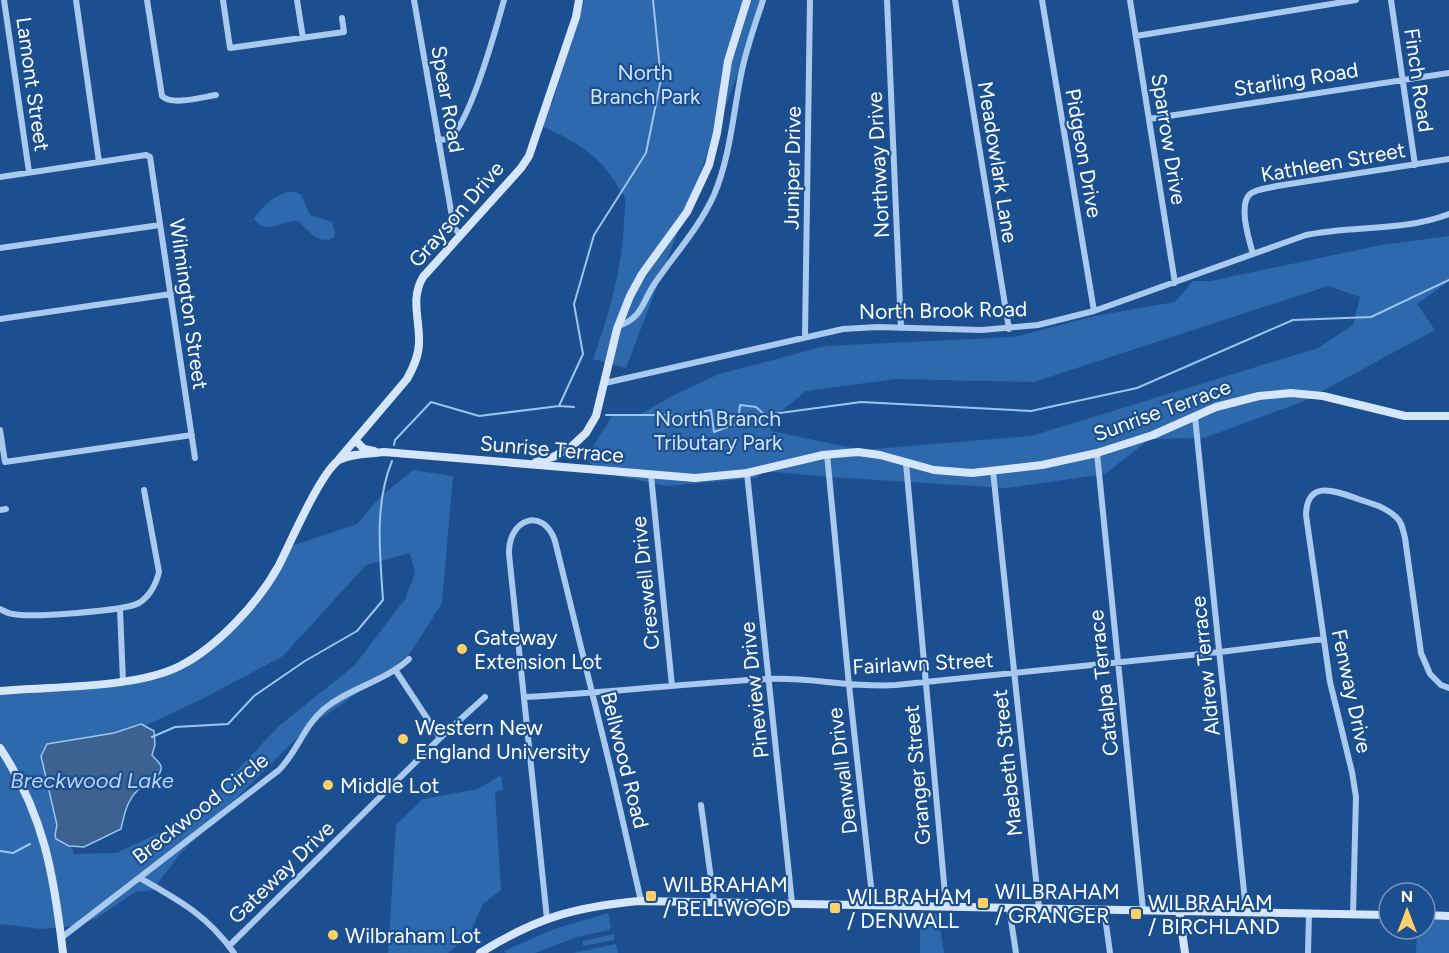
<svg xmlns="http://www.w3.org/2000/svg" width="1449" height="953" viewBox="0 0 1449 953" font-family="Figtree,sans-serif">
<rect width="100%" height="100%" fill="#1b4f8f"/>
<path fill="#2e69ad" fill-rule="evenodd" d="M584,0H766L626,368L593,359C609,314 622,270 624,222C624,215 626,205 625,199C624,195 620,190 618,187C600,154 570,138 537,124L545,103L552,104Z
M287,192H295L301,195L310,215L332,222L335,233L334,238C317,245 311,232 299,222L296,221C280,221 266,236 254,219C263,206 272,197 287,192Z
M1449,236V281L1417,304L1435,330L1302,402L1204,438L1150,439L1105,474L1007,488L828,477L765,471L756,478L666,486L604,473L585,459L612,416L639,415L674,395L719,374L826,346L1014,337L1095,316L1175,302L1193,281H1211L1381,245ZM1328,286L1360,297L1353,325L1318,348L1031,436L862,450L771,431L769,421L806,391L896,379L1034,382Z
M413,470L453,476L442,603L411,652L392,669L306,729L179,855L153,890L135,892L97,918L73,926L41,929L0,924V691L145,681L187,668L251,603L288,547L357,524L380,497ZM410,553L415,573L405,599L354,666L280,725L192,818L116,853L74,854L57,801L64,764L204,698L283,656L366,565Z
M501,775L503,790L495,792L501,890L483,904L469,935L448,953H388L396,825L423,799L478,789Z
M608,913L611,927L609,930L577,937L535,953H506L504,951L554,929Z
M915,914H938L944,953H920V919L915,918Z
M1425,919H1449V953H1416L1417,929H1425Z
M614,934V940L583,946V941Z
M616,944L618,953H573Z"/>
<path fill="#3c6290" stroke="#9cc4f0" stroke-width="1.5" d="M141,724L154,731L155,745L152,755C154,758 160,763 161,766C163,777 145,784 138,790C127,800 124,815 121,829L84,847L69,846L56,839L55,835L57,825L41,756L47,744L114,733Z"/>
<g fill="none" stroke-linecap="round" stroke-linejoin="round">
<path stroke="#9cc4f0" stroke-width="2" d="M559,406L574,407
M606,415H686L711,410L714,432L738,423L740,405L756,407L765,415L861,402L1031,411L1137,388L1293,320L1371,317L1449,280
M394,445L395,440L431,402L479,416L559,406L583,354L574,304L594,235L646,153L661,79L653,0
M152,737L175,727L228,724L254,696L305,661L357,631L383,600C380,554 374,505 392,461
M0,851L13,853L30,844"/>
<path stroke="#a9c9ee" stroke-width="6" d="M4,0L29,172
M76,0L99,162
M147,0L162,96C171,106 203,97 216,95
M223,0L230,48L344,32L342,18
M297,0L303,38
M414,0L454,228L461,235
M887,0L901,328
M955,0L1009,329
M1042,0L1094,311
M1130,0L1175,283
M1391,0L1415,165
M1136,36L1356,0
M1149,119L1449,73
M438,140L449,139C470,123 496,29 504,0
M0,177L146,155L150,157L195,458
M0,248L160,225
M1253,254C1249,240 1238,205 1250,194C1256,189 1269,188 1277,186L1449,159
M0,319L171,294
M618,326C643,318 642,302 655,283C675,254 699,228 714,195C730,157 733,115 741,75C746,49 755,25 763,0
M805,336L810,0
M605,383L843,329L878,327L982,330L1038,325L1094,311L1306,235C1353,225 1402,232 1449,214
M1195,417L1246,911
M0,430L5,462L192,435
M1097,453L1143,910
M827,454L849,685L873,905
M906,463L946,905
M993,471L1039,908
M747,473L792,903
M651,475L672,686
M0,510L6,509
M0,609C4,611 9,614 13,614C31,618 124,611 139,603C150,596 156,584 159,572L144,490
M120,609L123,682
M396,671L440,738
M525,697C606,693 687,683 768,679C811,677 853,688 896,685L1220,652L1323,639
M701,805L714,901
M140,878C179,900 208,916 234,953
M1009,907L1016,953
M1104,909L1110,953
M1353,914L1356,797L1352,772L1330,682L1306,515C1307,479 1335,491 1358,499C1371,503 1385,507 1396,517C1402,522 1403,530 1405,538L1421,653L1430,674L1441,685L1449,688
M547,919L509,554C508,519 543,506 555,541L612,774L641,901
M61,938L279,770C297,752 304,726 324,709C349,688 384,682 409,659
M229,946L440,738L485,697
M1308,953L1309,913"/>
<path stroke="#d6e6fa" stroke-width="8" d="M355,440L364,449L374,451
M339,459L407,379C413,368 419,356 419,343C420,319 410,299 423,277L521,168L529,156L576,17L579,0
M536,462L553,457L571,447L586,433L596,416L617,329L630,296L642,274L687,212L709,165L717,133L728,61L747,0
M0,691C52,686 134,689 180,666C217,647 258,603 278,567C290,544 320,473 339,460C352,453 370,454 384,452L695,478L747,473L823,455L858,452L880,455L934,470L972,473L1042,465L1097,453L1153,435L1216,407L1259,396L1291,393L1323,396L1405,416H1449
M0,748C44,814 54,875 63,953
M1179,910L1185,953
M1425,915L1449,916
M480,953C536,918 574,907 639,901L1389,915"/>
</g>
<g fill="#ffd166" stroke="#1b4f8f" stroke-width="2">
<circle cx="462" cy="649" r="6"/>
<circle cx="403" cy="739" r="6"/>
<circle cx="328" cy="785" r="6"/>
<rect x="645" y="890" width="12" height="12" rx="3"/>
<rect x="977" y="897" width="12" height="12" rx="3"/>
<rect x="829" y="902" width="12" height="12" rx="3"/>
<rect x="1130" y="908" width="12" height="12" rx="3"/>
<circle cx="333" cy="935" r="6"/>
</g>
<g text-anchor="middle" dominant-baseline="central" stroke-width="4.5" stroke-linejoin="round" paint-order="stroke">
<g font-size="21" fill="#cfe3fa" stroke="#1b4f8f">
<text x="645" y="72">North<tspan x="645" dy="24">Branch Park</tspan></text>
<text x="718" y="418">North Branch<tspan x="718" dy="24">Tributary Park</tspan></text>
</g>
<g font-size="21" fill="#fff" stroke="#1b4f8f">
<text transform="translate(1296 79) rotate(-9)">Starling Road</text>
<text transform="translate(1419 80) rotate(82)">Finch Road</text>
<text transform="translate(33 84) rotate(82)">Lamont Street</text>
<text transform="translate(448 99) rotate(80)">Spear Road</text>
<text transform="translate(1169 139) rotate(81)">Sparrow Drive</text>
<text transform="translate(1084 153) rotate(80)">Pidgeon Drive</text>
<text transform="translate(998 162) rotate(81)">Meadowlark Lane</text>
<text transform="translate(1333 162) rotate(-10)">Kathleen Street</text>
<text transform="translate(878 165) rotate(-93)">Northway Drive</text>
<text transform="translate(792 168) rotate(-89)">Juniper Drive</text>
<text transform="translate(456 214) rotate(-49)">Grayson Drive</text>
<text transform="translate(189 304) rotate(82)">Wilmington Street</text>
<text transform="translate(943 310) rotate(-1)">North Brook Road</text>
<text transform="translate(1162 410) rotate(-20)">Sunrise Terrace</text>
<text transform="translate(552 449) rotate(5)">Sunrise Terrace</text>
<text transform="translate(645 583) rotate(-96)">Creswell Drive</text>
<text transform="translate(923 663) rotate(-3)">Fairlawn Street</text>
<text transform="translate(1205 666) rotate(-96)">Aldrew Terrace</text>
<text transform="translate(1103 683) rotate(-96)">Catalpa Terrace</text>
<text transform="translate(754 690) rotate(-96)">Pineview Drive</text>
<text transform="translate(1352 691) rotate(78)">Fenway Drive</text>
<text transform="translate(625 760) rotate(76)">Bellwood Road</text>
<text transform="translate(1007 763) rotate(-96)">Maebeth Street</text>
<text transform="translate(842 771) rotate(-97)">Denwall Drive</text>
<text transform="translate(917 775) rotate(-95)">Granger Street</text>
<text transform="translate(200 808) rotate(-38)">Breckwood Circle</text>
<text transform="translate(281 872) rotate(-44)">Gateway Drive</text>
</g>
<g font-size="21" fill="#fff" stroke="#1b4f8f" text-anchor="start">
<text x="474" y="637">Gateway<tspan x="474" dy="24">Extension Lot</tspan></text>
<text x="415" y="727">Western New<tspan x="415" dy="24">England University</tspan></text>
<text x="340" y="785">Middle Lot</text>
<text x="663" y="884">WILBRAHAM<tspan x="663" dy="24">/ BELLWOOD</tspan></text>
<text x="995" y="891">WILBRAHAM<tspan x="995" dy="24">/ GRANGER</tspan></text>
<text x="847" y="896">WILBRAHAM<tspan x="847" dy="24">/ DENWALL</tspan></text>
<text x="1148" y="902">WILBRAHAM<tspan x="1148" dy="24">/ BIRCHLAND</tspan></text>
<text x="345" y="935">Wilbraham Lot</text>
</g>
<g font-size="22" font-style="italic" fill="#b5d3f5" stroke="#1b4f8f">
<text x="92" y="780">Breckwood Lake</text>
</g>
</g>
<g transform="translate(1407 911)"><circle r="28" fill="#1b4f8f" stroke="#7695bc" stroke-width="1.5"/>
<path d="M0-4.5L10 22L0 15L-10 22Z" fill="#ffd166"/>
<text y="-9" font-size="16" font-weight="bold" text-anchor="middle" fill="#ffffff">N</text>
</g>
</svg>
